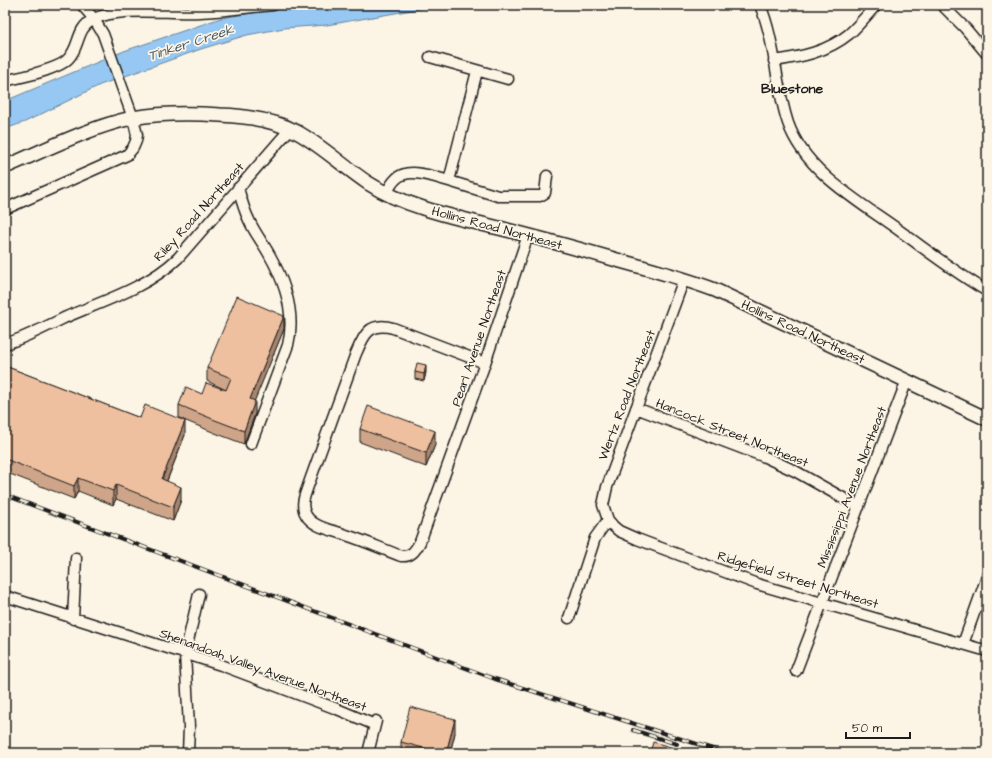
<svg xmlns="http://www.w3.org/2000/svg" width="992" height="758" viewBox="0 0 992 758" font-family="'Architects Daughter',sans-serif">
<rect width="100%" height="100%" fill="#fcf5e5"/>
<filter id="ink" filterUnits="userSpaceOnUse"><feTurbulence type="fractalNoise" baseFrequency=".025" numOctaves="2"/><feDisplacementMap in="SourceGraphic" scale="8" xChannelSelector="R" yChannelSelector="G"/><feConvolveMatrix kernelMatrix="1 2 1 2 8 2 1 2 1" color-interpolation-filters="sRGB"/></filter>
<g filter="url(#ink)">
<path fill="#96c8f3" stroke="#65839d" d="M345,5H441L327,25L284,28L247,35L201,49L100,85L25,122L5,129V101L124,51L221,18L276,9L335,7Z"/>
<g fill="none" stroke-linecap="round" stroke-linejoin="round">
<defs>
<path id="minor" d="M760,5C776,43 775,84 788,123C805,172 860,202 900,231C928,251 956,273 987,291
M942,5L965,28L987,54
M430,57L508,79
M774,61C801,57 827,52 849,34C859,25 867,15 876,5
M5,81C20,77 58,70 68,59C81,46 75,29 94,19C122,6 169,14 200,12C224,11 249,7 273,5
M449,181L498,196H540L545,193L547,176
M238,188C241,199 244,210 249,220C254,232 263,243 269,254C285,282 296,313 288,345L251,444
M386,194C389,189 391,184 395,180C407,166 434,177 449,181L477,71
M5,209L127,155L133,148L136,141L137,135L133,118L103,34L94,19L82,5
M684,279L607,487L603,505L608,520L613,526L619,531L637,539L757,584L987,651
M5,344C25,338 45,327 64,318C103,301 147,288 178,258L290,129
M485,363L393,328C368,321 363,337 355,356L308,486C305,495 300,505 306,515C313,528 334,530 346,535C365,541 382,549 401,556C411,557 415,551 420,542L485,363L528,235
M636,408L765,457L795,471L859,507
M5,596L221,665L337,709L375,725
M569,618L595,538L608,520
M73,619L76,558
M963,644L987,577
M796,671L907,380
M188,753L189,727L185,654L199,594
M368,753L376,721"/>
<path id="major" d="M5,167C45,150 90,127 132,118C161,113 191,113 220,115C245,116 274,120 297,132C322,146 344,167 368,183C385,194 404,202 423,208C450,217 479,223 507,230C542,239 576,248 610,258C645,268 681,277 715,290L987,419"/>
</defs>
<use href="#minor" stroke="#1c1c1c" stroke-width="13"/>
<use href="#major" stroke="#1c1c1c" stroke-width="16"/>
<use href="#minor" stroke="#fcf5e5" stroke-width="10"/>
<use href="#major" stroke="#fcf5e5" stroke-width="13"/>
<defs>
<path id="rail" d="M5,495L495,679L725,753
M633,730L677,744
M952,753L958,750"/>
</defs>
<use href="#rail" stroke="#1c1c1c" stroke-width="4"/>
<use href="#rail" stroke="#fcf5e5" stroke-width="2.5" stroke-dasharray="8" stroke-linecap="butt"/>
</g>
<path fill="#cea589" stroke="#1c1c1c" d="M284,329L254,401L255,414L244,444L215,433L179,418V405L202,394L226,390L207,381V368Z
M5,366L140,418L185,435L167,481L181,500L173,521L116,499L113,505L78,491L74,499L5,472Z
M415,372H426L424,381L415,379Z
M360,429L435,445L426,467L360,442Z
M455,733L450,753H401V742Z"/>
<path fill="#a7866f" stroke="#1c1c1c" d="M284,316V329L250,412V399Z
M426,365V372L424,381V374Z
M255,401V414L244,444V431Z
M185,421V435L162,493V479Z
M435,431V445L426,467V453Z
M78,478V491L74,499V486Z
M116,485V499L113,505V491Z
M181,487V500L173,521V507Z
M455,719V733L450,753H446Z"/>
<path fill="#efc09f" stroke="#1c1c1c" d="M237,296L284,316L250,399L255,401L244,431L215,420L179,405L186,387L202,394L206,383L226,390L231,378L207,368Z
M417,363L426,365L424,374L415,372Z
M5,366L140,418L145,405L185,421L162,479L181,487L173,507L116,485L113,491L78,478L74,486L5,459Z
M368,406L435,431L426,453L360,429Z
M410,707L455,719L446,753H442L401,742Z
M653,742L692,753H650Z"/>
</g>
<g text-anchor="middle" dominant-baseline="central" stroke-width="3.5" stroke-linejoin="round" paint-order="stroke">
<g font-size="13" fill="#1c1c1c" stroke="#fcf5e5">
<text transform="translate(199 212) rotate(-48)">Riley Road Northeast</text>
<text transform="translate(497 228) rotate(15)">Hollins Road Northeast</text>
<text transform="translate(803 332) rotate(25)">Hollins Road Northeast</text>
<text transform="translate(479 338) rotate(-71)">Pearl Avenue Northeast</text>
<text transform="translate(627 395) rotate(-69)">Wertz Road Northeast</text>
<text transform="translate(732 433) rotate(22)">Hancock Street Northeast</text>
<text transform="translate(852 487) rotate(-69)">Mississippi Avenue Northeast</text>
<text transform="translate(798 580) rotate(17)">Ridgefield Street Northeast</text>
<text transform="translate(263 670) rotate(20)">Shenandoah Valley Avenue Northeast</text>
</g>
<g font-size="14" font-style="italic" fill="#475867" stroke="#fcf5e5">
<text transform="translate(191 43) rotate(-18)">Tinker Creek</text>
</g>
<g font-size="14" font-weight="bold" fill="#1c1c1c" stroke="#fcf5e5">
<text x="792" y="89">Bluestone</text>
</g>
</g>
<rect width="992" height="758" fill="none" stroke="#fcf5e5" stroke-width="20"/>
<rect x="10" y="10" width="972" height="738" fill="none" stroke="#1c1c1c" stroke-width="1.5" filter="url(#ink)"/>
<path d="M846 732v6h64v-6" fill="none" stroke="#1c1c1c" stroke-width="2"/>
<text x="852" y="732" font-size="12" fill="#1c1c1c" stroke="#fcf5e5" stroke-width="3" paint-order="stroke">50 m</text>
</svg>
